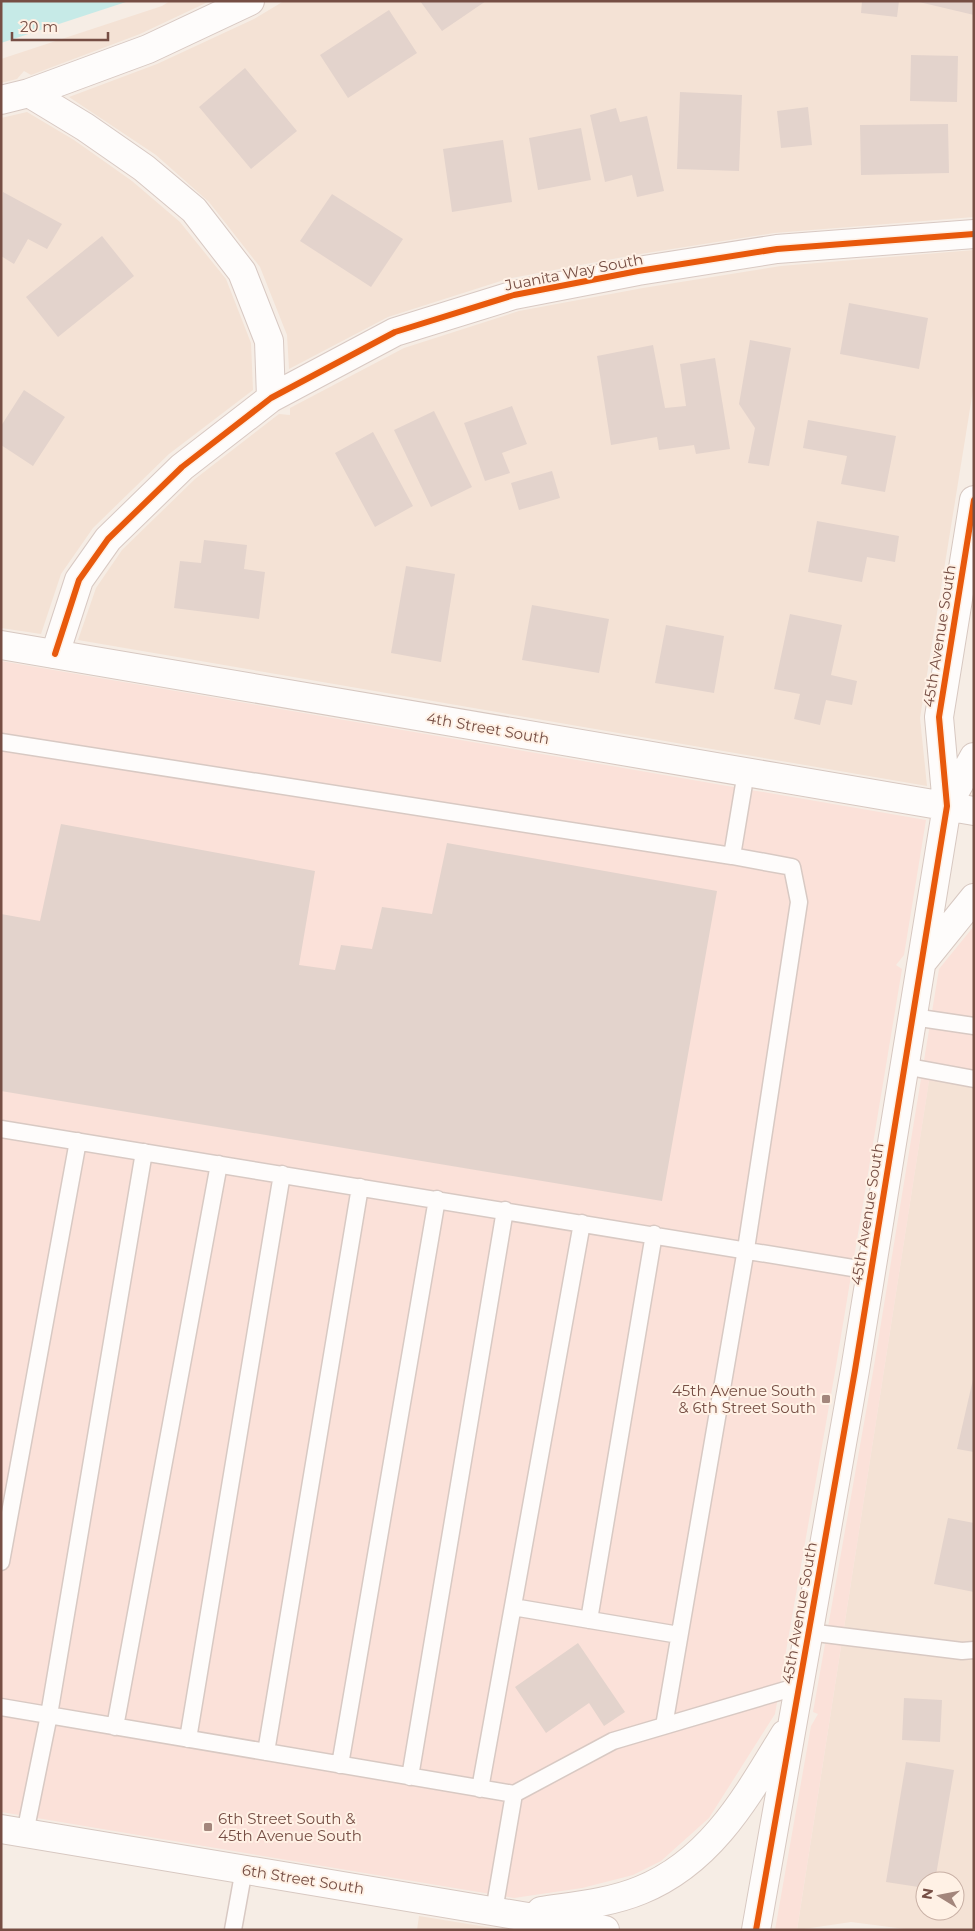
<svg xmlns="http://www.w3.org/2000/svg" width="975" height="1931" viewBox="0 0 975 1931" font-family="Montserrat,sans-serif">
<rect width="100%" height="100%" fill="#f6ede5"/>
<path fill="#f4e2d5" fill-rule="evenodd" d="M170,1H210L140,34L31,75L24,71L17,79L1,83V59L162,6Z
M284,1H974V217L774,233L634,255L507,279L388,317L289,369L287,335L260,267L209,202L156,155L69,97L157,64L254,19Z
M27,112L74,140L132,181L180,222L226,279L251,343L253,390L169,454L93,528L61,574L41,634L1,628V118Z
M974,250V384L920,718L927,786L78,640L96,588L122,550L195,479L279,414L290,415V408L404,348L519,311L643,288L781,266Z
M929,1080L974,1084V1930H913L851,1922L797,1930ZM925,1881H955V1911H925Z
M419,1916L499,1929V1930H417Z"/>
<path fill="#fbe1d9" d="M1,661L926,820L904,955L896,965L902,969L836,1366L775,1714L709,1818L661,1861L633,1875L582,1888L514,1898L1,1812Z
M974,926V1084L929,1081L797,1930H775L811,1726L818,1714L813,1712L873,1372L939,969Z"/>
<path fill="#c6eae7" d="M1,1H129L1,43Z"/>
<path fill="#e3d3cc" d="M420,1H486L442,31Z
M862,1H899L897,17L861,13Z
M920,1H974V15L919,2Z
M389,10L417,53L348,98L320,55Z
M911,55L958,56L957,102L910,101Z
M245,68L297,131L251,169L199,107Z
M680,92L742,95L739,171L677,169Z
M808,107L812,145L781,148L777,111Z
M616,108L620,122L647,116L664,191L637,197L632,175L605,182L590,115Z
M948,124L949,173L861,175L860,125Z
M581,128L591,180L538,190L529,138Z
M503,140L512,202L452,212L443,149Z
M3,192L62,224L47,249L28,239L14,264L1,256Z
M332,194L403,239L371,287L300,241Z
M102,236L134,276L58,337L26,297Z
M849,303L928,318L919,369L840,354Z
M750,340L791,348L769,466L748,463L755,428L739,404Z
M653,345L665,408L686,406L680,364L715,358L730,449L696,454L694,445L659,450L657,437L611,445L597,356Z
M24,390L65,417L33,466L1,445V426Z
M512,406L527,444L502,453L510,473L485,481L464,423Z
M434,411L472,487L431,507L394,430Z
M808,420L896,436L885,492L841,484L847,456L803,448Z
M373,432L413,506L375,527L335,453Z
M552,471L560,498L519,510L511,483Z
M817,521L899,536L895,562L867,557L862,582L808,572Z
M204,540L247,545L244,569L265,572L259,619L174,608L180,561L201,563Z
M406,566L455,574L441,662L391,653Z
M532,605L609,619L599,673L522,660Z
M790,614L842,625L831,675L857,681L852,705L826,700L820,725L794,719L800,694L774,689Z
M666,625L724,636L714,693L655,683Z
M61,824L315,871L299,965L335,970L341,945L372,949L382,907L432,914L447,843L717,891L662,1201L1,1091V914L40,921Z
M974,1375V1452L957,1449Z
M948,1518L974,1523V1592L934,1584Z
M578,1643L625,1712L604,1726L589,1703L546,1733L515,1687Z
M904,1698L942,1700L940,1742L902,1740Z
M906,1762L954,1770L935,1881H925V1888L886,1882Z"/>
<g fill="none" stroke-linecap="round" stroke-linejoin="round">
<defs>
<path id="lane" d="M1,742L732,856L746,772
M913,1017L974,1026
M904,1066L974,1079
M1,1129L871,1271
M1,1562L78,1141
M513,1607L679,1635
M589,1620L654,1234
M808,1632L962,1651L974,1650
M1,1707L514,1794L613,1741L799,1686
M664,1726L746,1249L799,902L792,867L732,856
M115,1727L219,1164
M188,1739L282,1174
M266,1752L360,1187
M340,1765L437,1199
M410,1777L505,1210
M480,1789L582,1223
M25,1833L49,1715L144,1152
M494,1911L514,1794
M233,1930L244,1869"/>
<path id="street" d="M29,93L85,127L144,168L194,210L242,272L269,341L271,398
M1,100L29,93L148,49L250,1
M55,654L79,580L108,539L182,467L271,398L395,332L514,295L638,271L777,249L974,234"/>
<path id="secondary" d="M1,645L974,811
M947,806L974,757
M923,961L974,898
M1,1829L605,1930
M541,1911C574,1906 610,1903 641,1890C712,1861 747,1796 785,1734
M756,1930L855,1370L947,806L939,717L974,500"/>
</defs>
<use href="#lane" stroke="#d8c9c3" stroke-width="19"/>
<use href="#street" stroke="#d8c9c3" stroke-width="30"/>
<use href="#secondary" stroke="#d7c8c1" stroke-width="30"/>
<use href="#lane" stroke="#fefcfb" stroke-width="16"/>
<use href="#street" stroke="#fefcfb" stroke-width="28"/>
<use href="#secondary" stroke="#fefcfb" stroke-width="28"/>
<defs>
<path id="cycleway" d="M55,654L79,580L108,539L182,467L271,398L395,332L514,295L638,271L777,249L974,234
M756,1930L855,1370L947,806L939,717L974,500"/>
</defs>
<use href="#cycleway" stroke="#fff1e5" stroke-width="9"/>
<use href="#cycleway" stroke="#e8590c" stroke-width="6"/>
</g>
<g fill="#a3867c" stroke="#fff1e5" stroke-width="2">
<rect x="821" y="1394" width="10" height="10" rx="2.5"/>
<rect x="203" y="1822" width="10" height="10" rx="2.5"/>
</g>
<g text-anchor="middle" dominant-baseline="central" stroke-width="4" stroke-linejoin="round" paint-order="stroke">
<g font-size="15" fill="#764e44" stroke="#fff1e5">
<text transform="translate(574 272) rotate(-11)">Juanita Way South</text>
<text transform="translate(939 636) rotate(-81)">45th Avenue South</text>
<text transform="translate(488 728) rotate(10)">4th Street South</text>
<text transform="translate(867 1214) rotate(-81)">45th Avenue South</text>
<text transform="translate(799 1613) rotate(-80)">45th Avenue South</text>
<text transform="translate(303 1879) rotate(9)">6th Street South</text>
</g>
<g font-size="15" fill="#764e44" stroke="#fff1e5" text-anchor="end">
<text x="816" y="1390">45th Avenue South<tspan x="816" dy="17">&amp; 6th Street South</tspan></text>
<text x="218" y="1818" text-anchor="start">6th Street South &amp;<tspan x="218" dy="17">45th Avenue South</tspan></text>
</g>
</g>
<rect width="975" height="1931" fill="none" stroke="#764e44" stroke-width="5"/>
<g transform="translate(940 1896) rotate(280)"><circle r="24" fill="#fff1e5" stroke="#c8b0a5"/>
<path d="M0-4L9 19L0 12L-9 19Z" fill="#a3867c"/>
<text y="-8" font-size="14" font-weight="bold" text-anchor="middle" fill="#764e44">N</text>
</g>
<path d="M12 32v8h96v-8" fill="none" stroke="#764e44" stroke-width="2.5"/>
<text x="20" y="32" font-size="15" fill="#764e44" stroke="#fff1e5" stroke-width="4" paint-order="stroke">20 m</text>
</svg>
